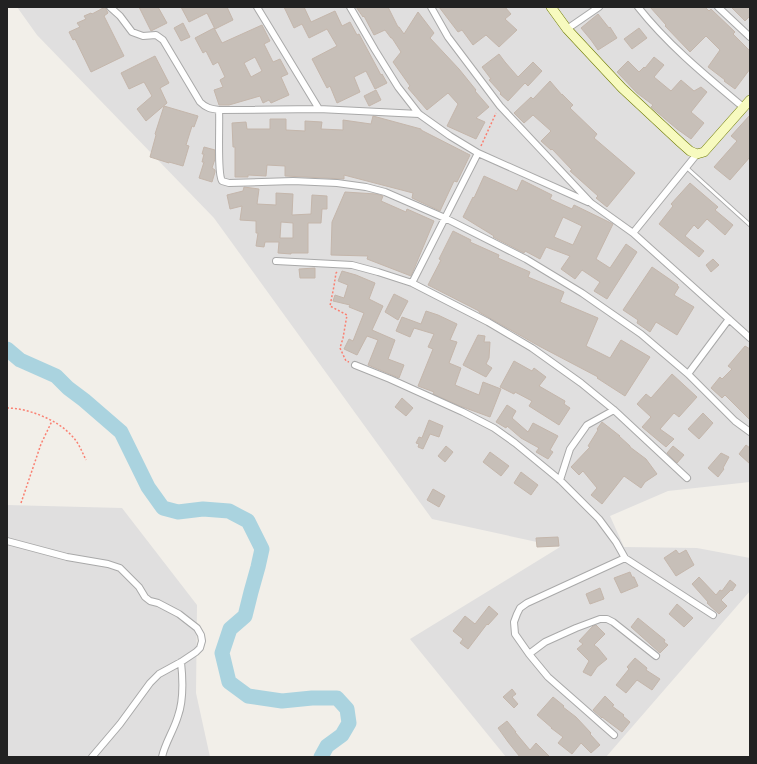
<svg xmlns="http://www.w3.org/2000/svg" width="757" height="764" viewBox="0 0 757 764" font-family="Manrope,sans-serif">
<rect width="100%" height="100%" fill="#f2efe9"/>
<path fill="#e0dfdf" d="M17,7H750V482L668,491L610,516L624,547L697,548L750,558V591L606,757H506L410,639L560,547L432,519L214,218L37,35Z
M7,505L122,508L197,605L196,693L210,757H7Z"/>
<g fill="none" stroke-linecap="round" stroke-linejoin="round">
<path stroke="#aad3df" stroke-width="15" d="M7,349L20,360L56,376L68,388L84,400L121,432L148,487L163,508L178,512L203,509L229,511L248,521L262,549L258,567L251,592L245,616L230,629L222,653L229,682L248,696L282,701L312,698H337L347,709L349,723L342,735L327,746L321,757"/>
</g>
<path fill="#c7bfb8" stroke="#c4b6ab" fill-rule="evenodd" d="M105,7L108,13L104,16L124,56L91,72L75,39L73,40L69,32L80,27L77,23L86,19L84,16L91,13L92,14Z
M139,7H158L167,23L151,31Z
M181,7H227L233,20L215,29L207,13L189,22Z
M284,7H304L311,22L335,11L342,26L350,22L357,35L359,34L381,75L382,74L387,83L375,89L366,71L354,77L360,92L337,103L330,86L327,88L312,59L337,46L327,29L309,38L302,24L294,28Z
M356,7H388L398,27H399L404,34L418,12L434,33L430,38L459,69L476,90L475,91L489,107L476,118L485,122L476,139L447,126L458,104L448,93L427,110L408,88L410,86L393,62L401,52L392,38H391L385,30L374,35L364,16L363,17Z
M439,7H505L511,14L505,19L517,30L499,47L486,35L473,45L462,30L458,32Z
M650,7H705L709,11L711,9L735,32L733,34L750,51V69L735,89L724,81L725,80L708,67L720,50L706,36L690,52L665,26L666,25Z
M731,7H750V16L745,21Z
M598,14L609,28L610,27L617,38L598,50L591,40L581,28Z
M183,23L190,37L181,41L174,28Z
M262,25L270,41L264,44L273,62L280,59L288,74L281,77L289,95L271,103L269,100L263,103L260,96L229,105H219L214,90L223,87L220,80L225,77L218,62L213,65L206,51L203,53L195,38L214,28L222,43ZM255,57L262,71L251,77L244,63Z
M639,28L647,38L632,49L624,39Z
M499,54L505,62L518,77L533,62L542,71L528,86L525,83L508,101L500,94L501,93L489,80L491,79L482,67Z
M155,56L169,83L160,88L167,103L146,121L137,109L152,96L144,82L129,89L121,73Z
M654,57L664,65L654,77L671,91L681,80L694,91L701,87L707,92L691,112L704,123L691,139L677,129L651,107L653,105L637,93L617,72L628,61L639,72L644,67L645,68Z
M550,81L562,95V94L573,105L570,108L597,134L594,138L635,173L607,207L596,198L598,196L570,171L572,170L552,149L551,150L541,141L551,131L533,115L524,123L514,113L531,97L533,99Z
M376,90L381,100L369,106L364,96Z
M164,106L198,116L194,127L192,126L186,145L189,146L183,166L169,162V163L150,157L156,135L155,134Z
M750,115V157L730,180L714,167L737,141L731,136Z
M373,116L421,129V130L470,155L457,182L454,181L440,211L412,198L413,193L344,175V179L285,176V166L267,165L266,176L248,175V177H235V147H233L232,123L246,122L247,129H270V119H286V130L305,131V121L322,122L321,129L343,130V120L371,124Z
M204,147L215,150V159L212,168L215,170V172L212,182L199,178L204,162H202L204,154H202Z
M484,176L517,191L522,180L552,195L550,199L572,209L574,205L613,224L596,259L610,268L626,244L637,252L607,299L594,291L600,282L582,270L575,279L561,269L570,256L546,247L540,259L525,251L524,253L493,237L494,236L463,217L473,197L474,198ZM563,217L582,226L573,245L554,237Z
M690,183L718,207L715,210L733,225L725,235L707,219L698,229L694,225L685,236L704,251L699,257L659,224L673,206L671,204Z
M244,187L259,189L257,204L276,205V193L293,194L292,215L311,214L312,195L327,196V209H322L321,223H308V253H291V254L278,253L279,242H265L264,247L256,246L258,233H256V221L240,220L242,206L230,209L227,195L243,191ZM281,222L293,223V238H280Z
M345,192L376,194L383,196L381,201L406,212L407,209L434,221L411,276L367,259L368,256L331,255L332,222Z
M453,231L471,240L470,242L499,255L498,258L530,272L528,277L564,292L560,302L598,318L586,346L610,358L621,340L650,357L625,396L597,378L598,377L539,346L479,312V311L428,285L441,260L439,259Z
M713,259L719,265L711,272L706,265Z
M652,267L678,285L677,286L679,287L674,295L694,307L677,335L656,322L650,332L637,323L638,320L623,310Z
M315,268V278H300L299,269Z
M342,271L356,275L375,283L369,299L383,306L372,330L395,340L388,359L404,365L399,378L368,365L378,340L367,336L357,355L344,349L349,339L353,341L364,313L349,307L350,305L333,301L335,295L344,298L348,285L338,281Z
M394,294L408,301L398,320L385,312Z
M426,311L438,315L457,324L450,340L457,342L449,363L461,368L455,385L479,395L483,382L501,389L490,417L460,406L433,394L434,392L418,386L433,349L428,347L434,334L414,328L410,337L396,331L402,317L421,324Z
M478,335L485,336L484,342H490L489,358L486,364L492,368L486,377L463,365Z
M745,346L750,349V420L725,395L722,398L711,388L720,377L722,379L732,369L728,366Z
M514,361L532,371L534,368L546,377L539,386L565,401L564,404L570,408L559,425L529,406L532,401L515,392L514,394L500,387Z
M672,374L697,397L679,417L674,413L660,429L674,439L666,447L642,427L651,417L637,404L646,394L651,398Z
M402,398L413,408L406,416L395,407Z
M507,405L516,411L512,418L528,432L533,423L558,436L550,450L553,452L548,459L536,452L539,448L521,438L507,426L506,428L496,422Z
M703,413L713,423L707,430L699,439L688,429Z
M429,420L443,426L439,437L430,434L423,449L418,447L419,444L416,443L419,437L422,438Z
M602,422L620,436H619L630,446V447L646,459L657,474L645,482L641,488L624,476L602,504L591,495L597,488L583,471L579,475L571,467L590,447L588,446L598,430L597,429Z
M746,445L750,448V464L739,454Z
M446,446L453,452L445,462L438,456Z
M673,446L684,455L677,463L667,453Z
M490,452L509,466L501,476L483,462Z
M721,453L729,457L723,468L724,469L718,477L708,468Z
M521,472L538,485L531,495L514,483Z
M433,489L445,496L439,507L427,500Z
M558,537L559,546L537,547L536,538Z
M676,550L679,554L686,550L694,565L676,576L664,558Z
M630,572L632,577H634L638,586L621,593L614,578Z
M699,577L716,595L720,590L722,591L730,580L736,585L732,591L731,590L721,600L727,606L719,614L707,603L708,602L692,584Z
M600,588L604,599L590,604L586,594Z
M677,604L693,618L684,627L669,614Z
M489,606L498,614L488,625L487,624L468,649L460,643L463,639L453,631L465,616L475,624Z
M638,618L665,640L664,642L668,645L660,653L631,627Z
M596,625L605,634L594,645L598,648L607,659L597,667L591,676L583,672L589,661L577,649L583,644L579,641L593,626Z
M635,658L647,668L646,670L660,679L652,690L637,680L626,693L616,685L629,669L627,667Z
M512,689L516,694L512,697L518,704L514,708L503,697Z
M605,696L614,705L612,706L624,715L623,716L630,722L622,732L602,717V718L593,710Z
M553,697L564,706L563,707L576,717L591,733L590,734L600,745L591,753L581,743L572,754L558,743L563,737L551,728H552L537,715Z
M507,721L516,732H515L530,750L536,743L550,757H520L508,742L498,728Z"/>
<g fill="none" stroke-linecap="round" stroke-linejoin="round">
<defs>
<path id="lane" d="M687,168L750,225"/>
<path id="street" d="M110,7L120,16L132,32L143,36L156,35L163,40L200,102C206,108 211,109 219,110L319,109L419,114
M257,7L319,109
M350,7L375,50L398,87L419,114L450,136L478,153L588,202
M431,7L448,37L500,106L591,203L633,233L750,338
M638,7C668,45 706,76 743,107
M718,7L750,37
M567,29L599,7
M219,110C220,123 217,173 222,181L229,183L293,181L337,183L366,187L385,192L445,218L526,259L582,293L641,334L688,374L735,421L750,432
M633,233L697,154
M276,261L352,265L378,272L412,283L488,322L532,348L581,383L614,410L687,478
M412,283L478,153
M355,365L390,379L463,412L494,428L515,443L560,480L599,519L616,542L625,558L713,615
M688,374L729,319
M560,480L570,449L587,425L614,410
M7,541L67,557L108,564L120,568L139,587L145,597L150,601L158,603L179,614L197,628L201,635L202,641L200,648L196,652L181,662L159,674L150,683L120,724L92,757
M529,654L545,642L576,628L600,619H607L613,622L656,656
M614,735L548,677L529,654L515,634L514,622L517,614L520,608L527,603L625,558
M162,757C165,743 174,730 178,716C184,699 183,680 181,662"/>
<path id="secondary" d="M551,7L567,29L622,88L681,143L690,151L697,154L704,152L750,100"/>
</defs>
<use href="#lane" stroke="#a9a9a9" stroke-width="4.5"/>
<use href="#street" stroke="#a9a9a9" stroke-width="8"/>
<use href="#secondary" stroke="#707d05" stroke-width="10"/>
<path stroke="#fa8072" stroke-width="1.5" stroke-dasharray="2 2" stroke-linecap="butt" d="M481,146L496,113
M337,272L336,273L334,286L330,306L347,315L343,338L340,348L346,361L349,362
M7,408C28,408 58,420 72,436C79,443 82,452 86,460
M21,503L41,444L52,421"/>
<use href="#lane" stroke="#fff" stroke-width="3"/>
<use href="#street" stroke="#fff" stroke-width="6"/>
<use href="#secondary" stroke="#f7fabf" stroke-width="9"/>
</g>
<rect width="757" height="764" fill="none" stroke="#222222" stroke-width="16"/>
</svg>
